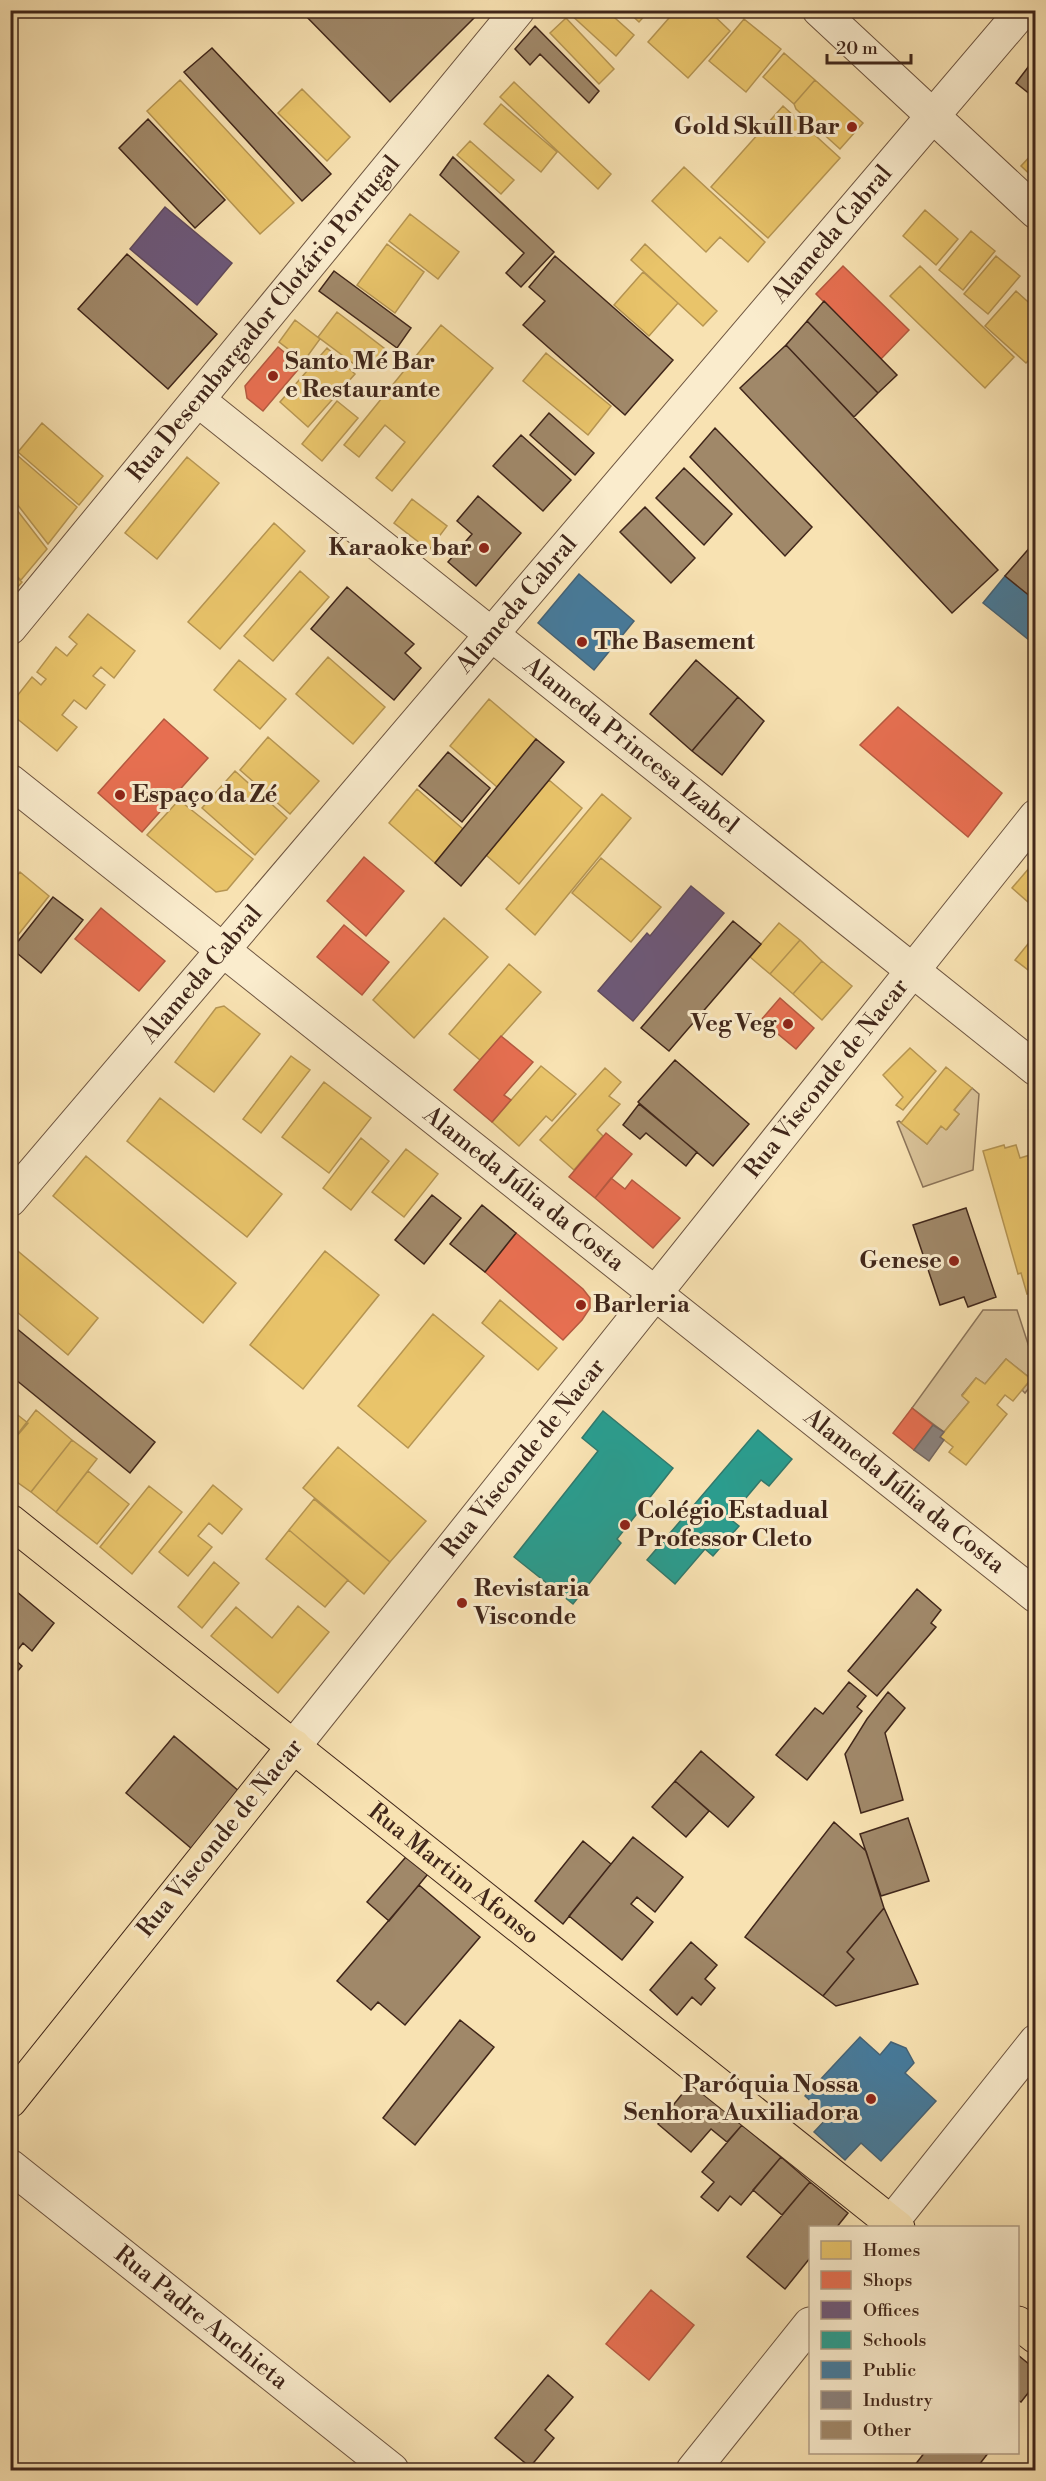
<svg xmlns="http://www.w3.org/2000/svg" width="1046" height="2481" viewBox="0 0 1046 2481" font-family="'Libre Bodoni',serif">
<rect width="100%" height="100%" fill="#f8e2b2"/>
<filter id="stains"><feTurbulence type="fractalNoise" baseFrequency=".00333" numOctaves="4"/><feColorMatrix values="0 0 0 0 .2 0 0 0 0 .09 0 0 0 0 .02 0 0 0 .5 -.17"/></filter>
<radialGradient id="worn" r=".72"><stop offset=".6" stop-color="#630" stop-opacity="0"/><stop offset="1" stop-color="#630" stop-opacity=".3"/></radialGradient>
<path fill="#d9c298" stroke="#8c7459" stroke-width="1.5" d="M972,1088L979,1094L973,1170L923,1187L897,1122L899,1121L927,1144L941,1126L947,1129L959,1114L954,1110Z
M983,1310H1017L1031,1353L1035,1380L1025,1393L1022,1390L1031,1379L1006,1359L985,1384L976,1378L962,1395L969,1402L944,1432L912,1408Z"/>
<path fill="#e9c46a" stroke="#b69552" stroke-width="1.5" d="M107,10H118L112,17Z
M572,10H606L634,35L616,56L569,13Z
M626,10H650L639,22Z
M676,10H708L730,31L688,78L648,42Z
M566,18L614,69L599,84L550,33Z
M744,19L781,49L746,92L709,61Z
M784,53L815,80L794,104L763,77Z
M180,80L294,203L260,234L147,111Z
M815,80L863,123L840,149L796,109L794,104Z
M514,82L611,174L598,189L500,97Z
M302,89L350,137L327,161L278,113Z
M501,104L557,152L541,172L484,124Z
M783,106L840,158L768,238L711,187Z
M470,141L514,180L501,194L457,155Z
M1036,150V180L1021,166Z
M684,167L765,242L748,262L720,237L706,252L652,201Z
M925,210L958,239L936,265L903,236Z
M410,214L459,252L438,279L389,241Z
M971,231L995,251L963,290L939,270Z
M387,244L424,272L395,313L357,285Z
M645,244L717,311L703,326L631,260Z
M996,256L1020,276L988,314L964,294Z
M920,266L1014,357L985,388L890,296Z
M643,272L678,303L649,336L614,305Z
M1016,291L1036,309V353L1026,363L985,326Z
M337,312L389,352L376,369L359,357L354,364L318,337Z
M295,320L320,339L304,361L279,342Z
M441,325L493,368L392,491L376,478L405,442L385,425L359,457L344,445Z
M327,348L355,374L308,427L280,402Z
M546,353L611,406L588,435L523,381Z
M1036,367V380L1029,374Z
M337,401L358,418L322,461L302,444Z
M42,423L103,476L79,505L18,452Z
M10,449L77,507L48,544L10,495Z
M187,457L219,483L157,559L125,533Z
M412,499L447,526L429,550L394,523Z
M10,501L47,549L21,580L10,570Z
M274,523L305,551L220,649L188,622Z
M300,571L329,597L273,661L244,636Z
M10,572L22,582L10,596Z
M88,614L135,651L114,678L101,667L93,676L105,685L86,709L74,700L62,715L77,727L57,751L10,713V705L32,677L41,685L46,679L37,672L56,647L67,656L77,644L69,637Z
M328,657L385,707L353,744L296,694Z
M239,660L286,699L260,729L214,690Z
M489,699L536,739L497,787L450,746Z
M268,737L319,781L290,814L240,770Z
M235,771L287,818L255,855L202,808Z
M549,780L582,808L519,884L486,855Z
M417,789L463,829L435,863L389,823Z
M602,794L631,818L535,935L506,909Z
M179,800L253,859L227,890L216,892L147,835Z
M601,858L661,907L631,942L572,893Z
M1036,860V909L1012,888Z
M20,872L49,896L10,945V884Z
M444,918L488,957L414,1038L373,1000Z
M779,923L800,940L770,974L750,957Z
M1036,934V976L1015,960Z
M800,940L822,961L793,994L770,974Z
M822,961L852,986L822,1020L793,994Z
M509,964L541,992L480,1060L449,1034Z
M224,1006L260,1034L214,1092L175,1062L216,1008Z
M910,1048L936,1071L903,1110L896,1105L903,1097L883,1075Z
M291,1056L310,1070L261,1133L243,1119Z
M541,1066L576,1094L552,1121L546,1116L519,1146L492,1122Z
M946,1067L972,1088L954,1110L959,1114L946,1130L941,1126L927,1144L901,1123Z
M605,1068L621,1082L609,1096L620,1104L597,1130L603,1136L574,1170L540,1140Z
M324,1082L371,1118L329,1173L282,1137Z
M160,1098L282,1194L247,1237L127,1141Z
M361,1138L389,1161L351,1210L323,1188Z
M1004,1145L1005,1148L1016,1145L1020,1158L1030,1155L1036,1174V1291L1027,1294L1021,1273L1018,1274L983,1151Z
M406,1149L438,1174L404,1217L372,1192Z
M86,1156L236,1283L203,1323L53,1196Z
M13,1247L98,1318L68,1355L10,1306V1251Z
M325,1251L379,1295L303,1389L250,1345Z
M500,1300L557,1348L538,1370L482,1323Z
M433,1314L484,1356L408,1448L358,1406Z
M1006,1359L1031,1379L1013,1401L1005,1395L997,1405L1007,1414L966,1465L949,1452L953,1447L940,1437L969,1402L962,1396L976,1378L985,1384Z
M10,1409L28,1423L10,1444Z
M36,1410L72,1440L31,1492L10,1477V1444Z
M72,1440L97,1459L56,1512L31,1492Z
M338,1447L426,1521L390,1562L303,1488Z
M88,1471L129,1504L97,1544L56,1512Z
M213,1485L242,1509L222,1534L209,1523L198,1536L212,1547L188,1576L159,1552Z
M149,1486L182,1512L132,1574L100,1547Z
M314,1499L390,1562L364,1594L289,1530Z
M289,1530L348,1580L325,1607L266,1559Z
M214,1562L239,1583L202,1628L178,1607Z
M298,1606L329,1632L278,1693L211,1636L236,1607L272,1638Z"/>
<path fill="#e76f51" stroke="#b55940" stroke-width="1.5" d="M10,40L17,62L10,64Z
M843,266L909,330L881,359L816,294Z
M278,347L301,366L263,411L247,398L245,386Z
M898,707L1002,793L968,837L860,745Z
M164,719L208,758L142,832L98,793Z
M364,857L404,891L366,936L327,901Z
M101,908L165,961L139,991L75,939Z
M344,925L389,962L362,995L317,957Z
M780,998L814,1028L796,1049L761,1020Z
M501,1036L533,1062L504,1095L511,1100L492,1122L454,1090Z
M606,1133L632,1154L595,1198L569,1177Z
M611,1178L625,1189L632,1180L680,1218L653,1248L595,1198Z
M516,1233L583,1289L590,1298V1308L582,1320L563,1340L485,1272Z
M912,1408L933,1425L914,1450L893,1433Z
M651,2290L694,2325L649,2380L606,2344Z"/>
<path fill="#6d597a" stroke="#604a5d" stroke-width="1.5" d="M165,207L232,263L197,305L130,249Z
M691,886L724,913L633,1021L598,991L647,933L650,936Z"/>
<path fill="#2a9d8f" stroke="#31796c" stroke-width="1.5" d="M603,1411L673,1468L617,1539L621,1543L573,1604L514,1557L598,1451L582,1438Z
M758,1430L792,1459L769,1486L761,1480L729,1518L739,1526L713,1556L705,1549L675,1584L647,1560Z"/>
<path fill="#457b9d" stroke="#446276" stroke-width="1.5" d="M579,574L634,621L594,670L538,623Z
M1005,576L1036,601L1034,644L983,603Z
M860,2037L880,2055L891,2042L906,2048L914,2063L905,2073L936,2101L881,2161L861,2143L845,2160L814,2132L828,2117L805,2096Z"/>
<path fill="#8a817c" stroke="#74665f" stroke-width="1.5" d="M933,1425L944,1432L940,1437L944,1440L929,1461L914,1450Z"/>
<path fill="#a08869" stroke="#40261a" stroke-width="1.5" d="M300,10H482L390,102Z
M535,26L599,91L589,103L540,54L530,65L515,49Z
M212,48L331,174L302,201L184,72Z
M1035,58H1036V99L1016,83Z
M148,119L225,200L195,228L119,148Z
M453,157L554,252L521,287L506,273L524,253L440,175Z
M127,254L217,334L168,389L78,309Z
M555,256L673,360L625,415L523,325L545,301L529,287Z
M334,271L411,328L397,348L319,291Z
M824,301L897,375L878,393L807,321Z
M807,321L878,393L854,417L786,345Z
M786,345L998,570L952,613L740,388Z
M549,413L594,453L575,475L530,435Z
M715,428L812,527L785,556L690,457Z
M521,435L571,480L543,511L493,466Z
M684,468L732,514L704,545L656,498Z
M478,496L521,533L476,586L448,562L472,534L457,521Z
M645,507L695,558L671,583L620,532Z
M1032,545L1036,548V601L1005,576Z
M347,587L414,644L405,653L421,668L394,700L311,629Z
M696,660L738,697L692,751L650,714Z
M738,697L764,721L722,775L692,751Z
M536,739L564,762L461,886L435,863Z
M448,752L490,788L462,822L419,786Z
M53,897L83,920L41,973L12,949Z
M733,921L761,944L669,1051L641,1028Z
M675,1060L749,1124L713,1166L638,1102Z
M639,1104L697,1152L686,1166L646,1133L640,1139L623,1125Z
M432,1195L461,1218L424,1264L395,1240Z
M482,1205L516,1233L485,1272L450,1244Z
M966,1208L996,1297L968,1307L964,1297L940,1305L913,1225Z
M10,1323L155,1442L130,1473L10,1375Z
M10,1586L54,1623L32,1651L23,1643L12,1657L22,1666L10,1680Z
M917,1589L941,1610L931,1623L936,1627L877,1696L848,1671Z
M849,1682L866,1696L857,1707L862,1711L807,1780L776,1755L815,1708L823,1714Z
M888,1692L905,1708L885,1733L903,1800L861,1813L845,1754L867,1719Z
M174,1736L240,1792L192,1849L126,1793Z
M701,1751L754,1797L728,1827L675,1781Z
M675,1781L709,1811L686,1837L652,1807Z
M908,1818L929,1881L881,1896L860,1834Z
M834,1822L866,1851L884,1908L847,1952L854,1959L823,1996L745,1937Z
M633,1837L683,1877L655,1912L637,1897L631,1904L653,1922L622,1960L569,1916Z
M583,1841L611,1864L563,1924L535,1901Z
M411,1851L432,1869L389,1921L367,1902Z
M419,1885L480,1937L405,2025L378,2002L371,2010L337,1981Z
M884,1908L918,1984L836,2006L823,1996L854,1959L847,1952Z
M691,1942L717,1965L705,1979L715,1988L701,2005L692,1997L677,2015L650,1990Z
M460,2020L494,2047L415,2145L383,2118Z
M691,2083L742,2125L727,2142L711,2129L691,2152L658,2124Z
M742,2125L781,2157L741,2205L730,2196L718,2211L701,2197L714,2182L702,2172Z
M781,2157L810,2182L782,2215L753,2190Z
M810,2182L848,2213L836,2228H810V2258L785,2289L747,2257Z
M1018,2355L1036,2370V2383L1021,2402L1018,2400Z
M548,2375L573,2397L545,2430L554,2438L530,2467L495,2438Z
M925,2452H989L975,2470H911Z"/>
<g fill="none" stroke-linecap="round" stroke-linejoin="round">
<defs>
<g id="minor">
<path d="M819,10L1036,212"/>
<path id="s1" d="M198,400L1036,1069"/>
<path id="s2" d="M10,628L518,10"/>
<path id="s3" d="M10,781L1036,1596"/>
<path id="s4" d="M10,1200L1023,10"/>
<path id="s5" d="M294,1746L1036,816"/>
<path id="s6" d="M10,2166L392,2470"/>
<path d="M887,2228L1036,2041"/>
<path d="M693,2470L810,2324"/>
</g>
<g id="major">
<path id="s7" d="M10,1521L898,2228"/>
<path d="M10,2101L294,1746"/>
<path d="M1018,2323L1036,2337"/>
</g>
</defs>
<use href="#minor" stroke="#6e5540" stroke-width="35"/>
<use href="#major" stroke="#40261a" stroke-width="35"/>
<use href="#minor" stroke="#faeccd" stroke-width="33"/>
<use href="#major" stroke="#f8e2b2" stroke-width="33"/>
</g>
<g fill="#8f2418" stroke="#faeccd" stroke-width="2">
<circle cx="852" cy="127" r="6"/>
<circle cx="273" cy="376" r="6"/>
<circle cx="484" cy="548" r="6"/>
<circle cx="582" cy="642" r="6"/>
<circle cx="120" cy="795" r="6"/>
<circle cx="788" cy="1024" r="6"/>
<circle cx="954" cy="1261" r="6"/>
<circle cx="581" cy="1305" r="6"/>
<circle cx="625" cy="1525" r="6"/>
<circle cx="462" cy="1603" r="6"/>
<circle cx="871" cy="2099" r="6"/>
</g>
<g text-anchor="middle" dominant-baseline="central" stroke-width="6" stroke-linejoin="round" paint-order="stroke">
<g font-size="24" font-weight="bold" fill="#40261a" stroke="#faeccd" text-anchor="start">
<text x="840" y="127" text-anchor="end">Gold Skull Bar</text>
<text x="285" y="362">Santo Mé Bar<tspan x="285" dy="28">e Restaurante</tspan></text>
<text x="472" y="548" text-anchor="end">Karaoke bar</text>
<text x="594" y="642">The Basement</text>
<text x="132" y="795">Espaço da Zé</text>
<text x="776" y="1024" text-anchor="end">Veg Veg</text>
<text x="942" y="1261" text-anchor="end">Genese</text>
<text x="593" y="1305">Barleria</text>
<text x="637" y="1511">Colégio Estadual<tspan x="637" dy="28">Professor Cleto</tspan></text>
<text x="474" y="1589">Revistaria<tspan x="474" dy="28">Visconde</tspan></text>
<text x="859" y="2085" text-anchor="end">Paróquia Nossa<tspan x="859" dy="28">Senhora Auxiliadora</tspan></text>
</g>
<g font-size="24" fill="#40261a" stroke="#faeccd">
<text stroke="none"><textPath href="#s4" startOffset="1268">Alameda Cabral</textPath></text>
<text stroke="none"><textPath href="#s2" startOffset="400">Rua Desembargador Clotário Portugal</textPath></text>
<text stroke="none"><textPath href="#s4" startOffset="782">Alameda Cabral</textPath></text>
<text stroke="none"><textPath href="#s1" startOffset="554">Alameda Princesa Izabel</textPath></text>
<text stroke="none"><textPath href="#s4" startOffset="296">Alameda Cabral</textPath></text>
<text stroke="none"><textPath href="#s5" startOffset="854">Rua Visconde de Nacar</textPath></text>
<text stroke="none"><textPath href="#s3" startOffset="656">Alameda Júlia da Costa</textPath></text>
<text stroke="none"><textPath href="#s5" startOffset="368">Rua Visconde de Nacar</textPath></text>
<text stroke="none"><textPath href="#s3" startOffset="1142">Alameda Júlia da Costa</textPath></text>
<text transform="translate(220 1838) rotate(-51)">Rua Visconde de Nacar</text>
<text stroke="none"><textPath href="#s7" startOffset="567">Rua Martim Afonso</textPath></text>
<text stroke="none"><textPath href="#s6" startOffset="244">Rua Padre Anchieta</textPath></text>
</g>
</g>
<rect width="1046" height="2481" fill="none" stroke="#f8e2b2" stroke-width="36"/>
<rect x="12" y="12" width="1022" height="2457" fill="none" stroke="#40261a" stroke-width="3"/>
<rect x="18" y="18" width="1010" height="2445" fill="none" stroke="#40261a" stroke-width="1.5"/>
<rect x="809" y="2226" width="210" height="228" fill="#faeccd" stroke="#b09d85" stroke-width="1.5"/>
<rect x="821" y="2241" width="30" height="18" fill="#e9c46a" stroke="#b09d85" stroke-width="1.5"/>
<text x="863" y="2256" font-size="18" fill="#40261a">Homes</text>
<rect x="821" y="2271" width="30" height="18" fill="#e76f51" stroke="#b09d85" stroke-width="1.5"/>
<text x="863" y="2286" font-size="18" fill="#40261a">Shops</text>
<rect x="821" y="2301" width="30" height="18" fill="#6d597a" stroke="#b09d85" stroke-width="1.5"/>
<text x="863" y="2316" font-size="18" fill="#40261a">Offices</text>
<rect x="821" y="2331" width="30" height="18" fill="#2a9d8f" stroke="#b09d85" stroke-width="1.5"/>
<text x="863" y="2346" font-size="18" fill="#40261a">Schools</text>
<rect x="821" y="2361" width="30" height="18" fill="#457b9d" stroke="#b09d85" stroke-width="1.5"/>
<text x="863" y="2376" font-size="18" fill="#40261a">Public</text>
<rect x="821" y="2391" width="30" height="18" fill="#8a817c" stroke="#b09d85" stroke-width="1.5"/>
<text x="863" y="2406" font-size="18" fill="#40261a">Industry</text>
<rect x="821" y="2421" width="30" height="18" fill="#a08869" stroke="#b09d85" stroke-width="1.5"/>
<text x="863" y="2436" font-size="18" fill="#40261a">Other</text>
<path d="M827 54v9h84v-9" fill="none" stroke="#40261a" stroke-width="3"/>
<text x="836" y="54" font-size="18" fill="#40261a" stroke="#faeccd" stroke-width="4.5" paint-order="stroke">20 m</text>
<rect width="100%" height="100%" filter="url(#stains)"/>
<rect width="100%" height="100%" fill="url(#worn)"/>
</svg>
